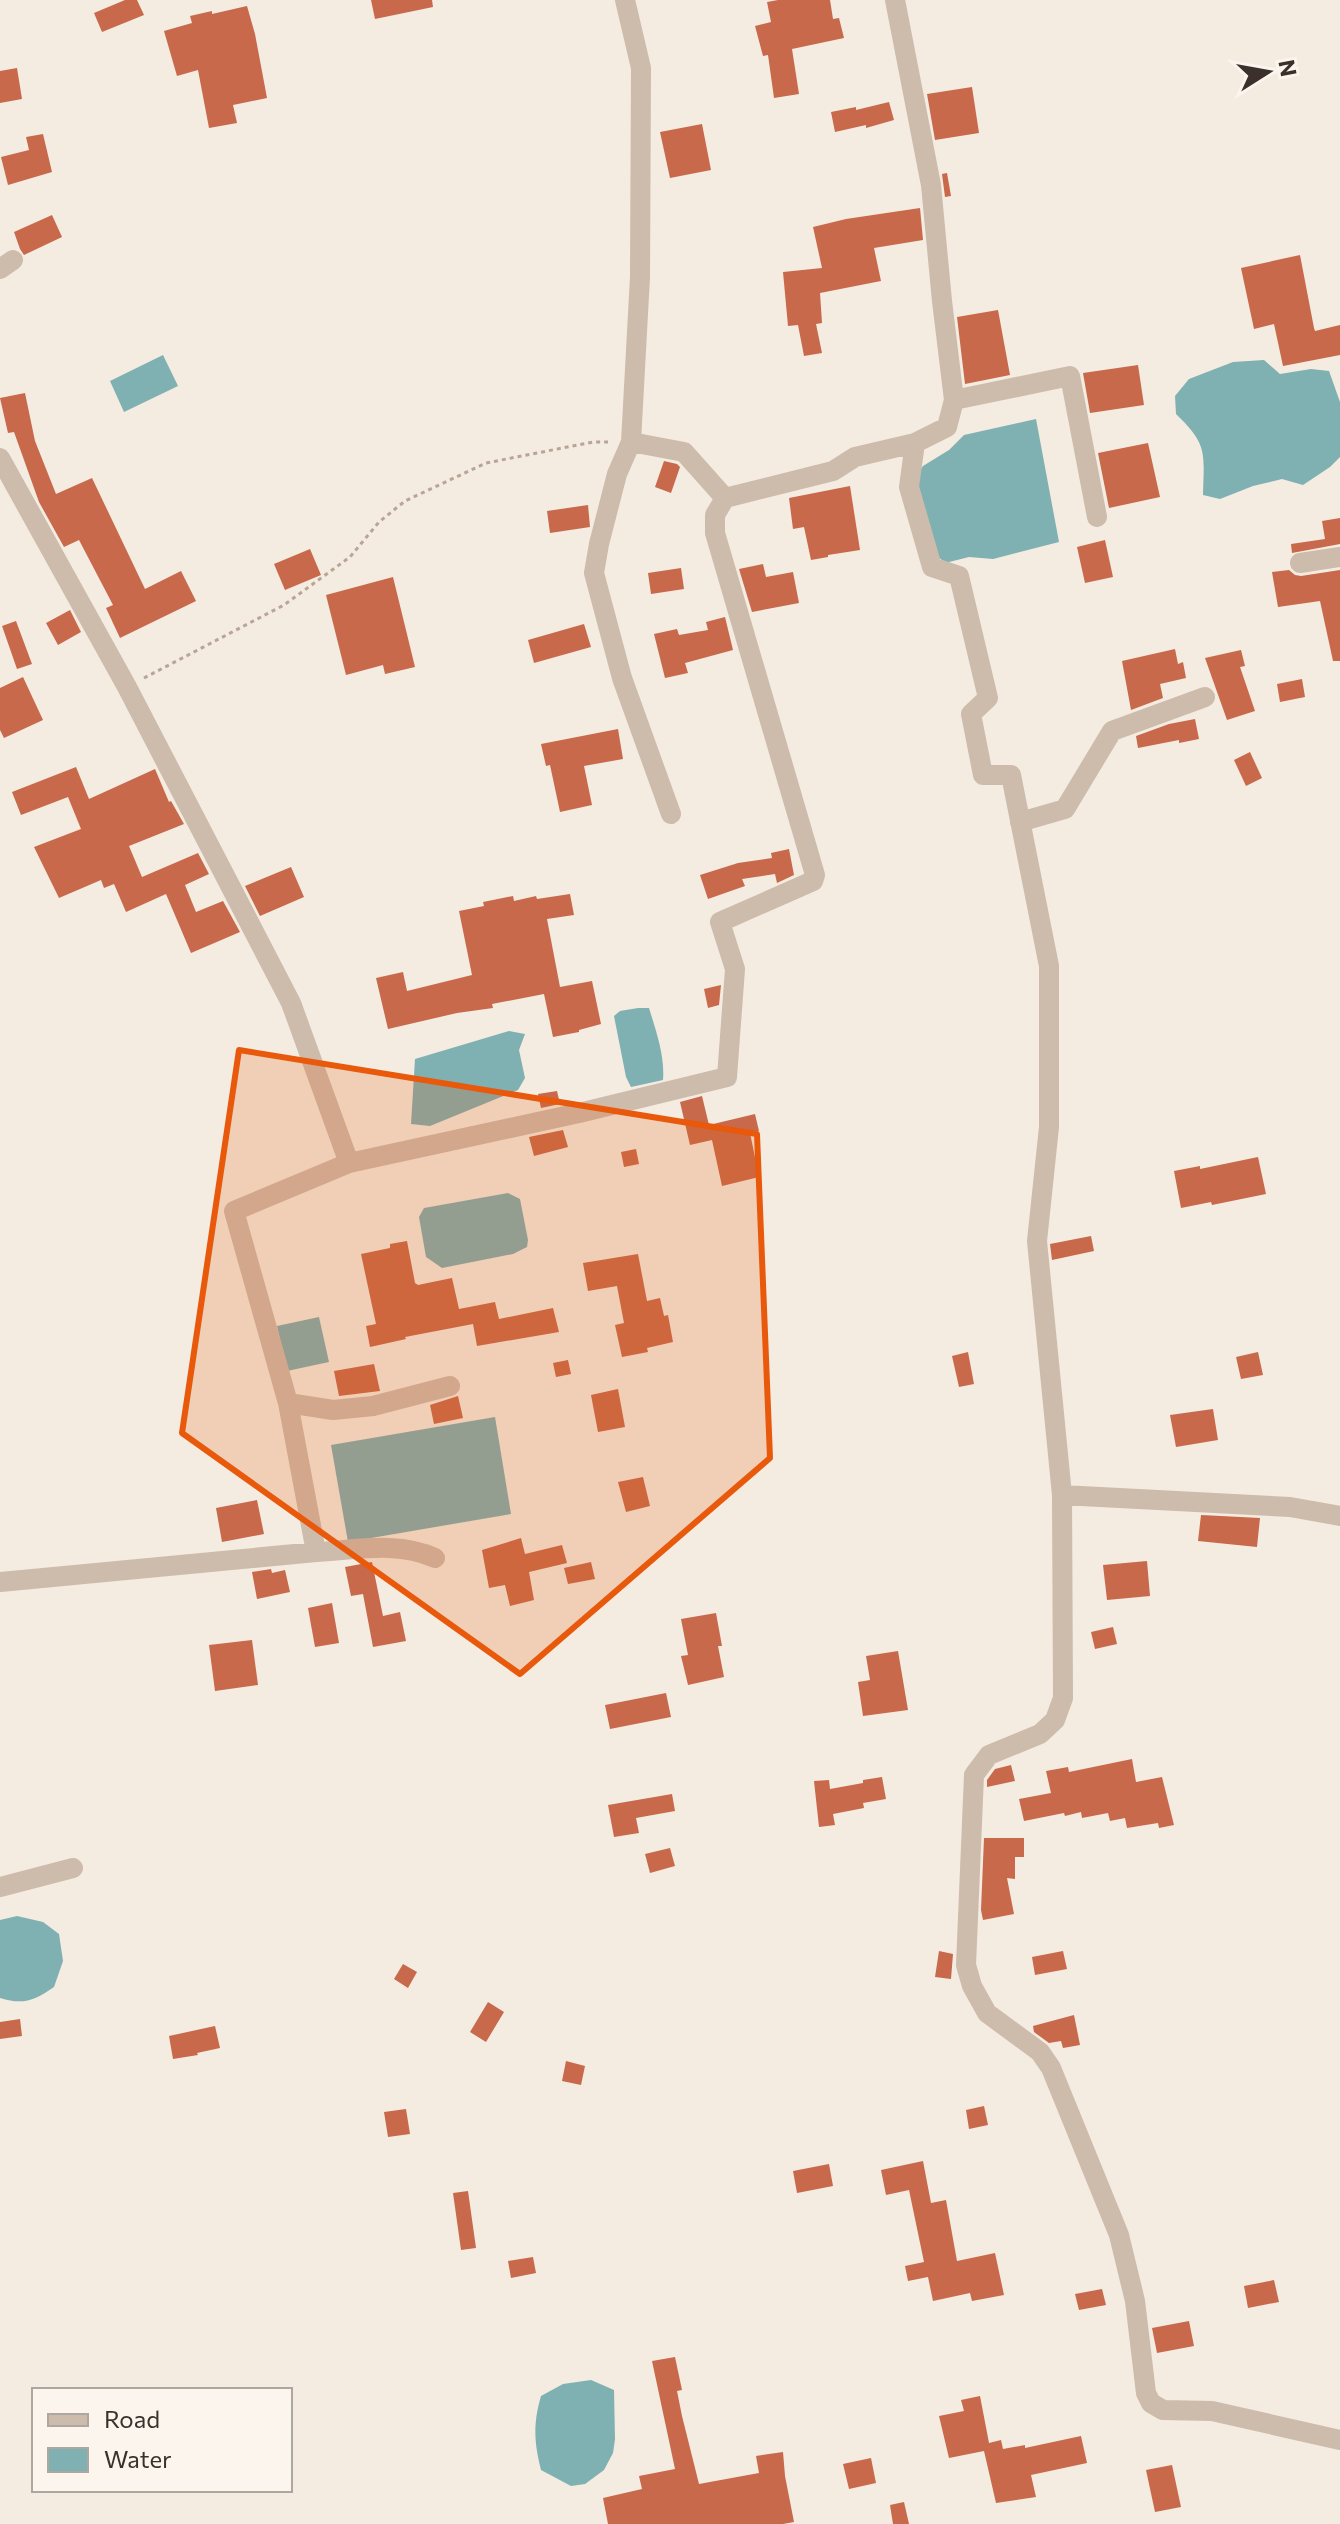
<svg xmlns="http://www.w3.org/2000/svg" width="1340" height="2524" viewBox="0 0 1340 2524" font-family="Commissioner,sans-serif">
<rect width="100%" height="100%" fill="#f4ebe1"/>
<path fill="#7fb0b2" d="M163,355L178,386L124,412L110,381Z
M1264,360L1280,374L1311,369L1329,371L1340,402V457L1330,467L1303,485L1282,479L1253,486L1220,499L1203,495C1204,452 1208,445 1176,414L1175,396L1189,379L1233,362Z
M1036,419L1059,542L993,559L969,557L945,563L932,551L916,477L923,466L949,450L964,435Z
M638,1008H649C656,1031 665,1056 663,1080L631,1087L626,1077L614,1016L620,1011Z
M509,1031L525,1034L519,1050L525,1078L518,1090L430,1126L411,1124L415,1059Z
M508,1193L520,1199L528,1240L527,1247L513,1254L442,1268L426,1257L419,1217L424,1208Z
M319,1317L329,1362L287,1371L277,1326Z
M495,1417L511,1514L348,1542L331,1445Z
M17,1916L43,1922L59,1934L63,1961L54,1987C34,2001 23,2005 0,1998V1920Z
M591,2380L614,2390L615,2439L613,2453L604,2470L585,2484L571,2486L541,2470C534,2442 533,2424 541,2396L563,2384Z"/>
<path fill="#c8694b" d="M125,0H137L144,15L102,32L94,13Z
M371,0H432L433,7L375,19Z
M778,0H830L833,19L839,18L844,38L792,49L799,94L774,98L768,55L763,56L755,26L771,22L767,2Z
M247,6L255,34L267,98L233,105L237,123L209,128L198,70L177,76L164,31L192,23L190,16L212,11V14Z
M17,68L22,99L0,103V71Z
M972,87L979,133L935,140L927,94Z
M889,102L894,120L866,128V125L835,132L831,112L856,107V110Z
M702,124L711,170L670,178L660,132Z
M43,134L52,172L8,185L1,157L29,150L26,137Z
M947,173L951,196L945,197L942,174Z
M920,208L923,240L874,248L881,281L820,293L822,323L816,324L822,353L804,356L798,325L788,326L783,272L822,268L813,227L846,219Z
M52,215L62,237L24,255L20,249L14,232Z
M1300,255L1314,328L1315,331L1340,325V355L1283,366L1274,324L1254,329L1241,268Z
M998,310L1010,375L965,384L957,317Z
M1138,365L1144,405L1090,413L1083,373Z
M25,393L35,441L56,494L92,478L145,589L181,571L196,601L120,638L106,608L113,605L79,540L64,547L39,502L14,432L8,433L0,398Z
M1148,443L1160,497L1109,508L1098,453Z
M664,461L677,464L680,467L671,493L655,487Z
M850,486L860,550L828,555V557L811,560L804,527L793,529L789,498Z
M588,505L590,527L550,533L547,511Z
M1340,518V544L1292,553L1291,544L1325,539L1322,521Z
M1105,540L1113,577L1085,583L1077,547Z
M310,549L321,575L285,590L274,564Z
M763,564L766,577L793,572L799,603L752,612L739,569Z
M681,568L684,589L651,594L648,573Z
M1289,570L1295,575L1301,576L1340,570V661H1333L1320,601L1278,607L1272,572Z
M393,577L415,667L385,674L383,665L346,675L326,595Z
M70,610L81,632L58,645L46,623Z
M725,617L733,650L685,663L688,673L665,678L654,634L677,629L679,635L708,630L706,622Z
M16,621L32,664L17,669L2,626Z
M584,624L591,647L534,663L528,640Z
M1175,649L1178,664L1183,662L1186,678L1160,684L1163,698L1131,710L1122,661Z
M1241,650L1245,666L1240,667L1255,711L1227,720L1205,658Z
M23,677L43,720L4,738L0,730V688Z
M1302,679L1305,697L1280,702L1277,684Z
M1195,719L1199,739L1179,743V740L1138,748L1136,736L1169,724Z
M618,729L623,759L584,766L592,805L560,812L550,765L546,766L541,744Z
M1250,752L1262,778L1246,786L1234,760Z
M76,767L89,799L155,769L169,802L171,801L184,824L129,846L142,877L198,853L209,874L185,885L196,912L223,901L240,932L191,953L166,894L126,912L114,884L104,888L101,880L59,898L34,847L81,829L68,797L21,815L12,792Z
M789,849L794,875L777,883L775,874L742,879L745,886L708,899L700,875L738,863L772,858L771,853Z
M291,867L304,897L260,916L245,886Z
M570,894L574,915L547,919L560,987L592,981L601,1024L579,1030V1032L553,1037L544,994L492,1004L493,1008L457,1013L388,1029L376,978L403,972L407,991L472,975L459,911L484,906L483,902L513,896L514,901L536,896L537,899Z
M721,985L719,1005L708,1008L704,989Z
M557,1091L560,1104L541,1108L538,1094Z
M702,1096L709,1125L755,1114L759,1131L750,1133L759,1177L722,1186L712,1140L690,1145L680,1102Z
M563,1130L568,1147L534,1156L529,1137Z
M636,1149L639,1164L624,1167L621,1152Z
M1258,1157L1266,1194L1212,1205L1211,1202L1181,1208L1174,1171L1200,1166V1169Z
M1091,1236L1094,1251L1052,1260L1050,1244Z
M407,1241L415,1283L418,1285L452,1278L459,1309L495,1302L499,1319L553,1308L559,1332L477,1346L473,1324L405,1337L406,1339L370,1347L366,1326L376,1324L361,1254L390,1248V1244Z
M638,1254L647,1301L660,1298L664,1316L668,1315L673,1342L647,1348L648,1352L622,1357L615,1325L624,1323L617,1286L588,1291L583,1263Z
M968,1352L974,1384L959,1387L952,1356Z
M1258,1352L1263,1375L1241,1379L1236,1357Z
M568,1360L571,1374L556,1377L553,1363Z
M374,1364L380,1391L339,1396L334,1371Z
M618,1389L625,1427L598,1432L591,1395Z
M458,1396L463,1418L434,1424L430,1405Z
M1213,1409L1218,1440L1176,1447L1170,1415Z
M643,1477L650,1506L626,1512L618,1482Z
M257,1500L264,1534L222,1542L216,1508Z
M1201,1515L1260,1518L1257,1547L1198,1541Z
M521,1538L525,1554L562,1545L567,1563L529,1572L534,1600L510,1606L505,1585L489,1588L482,1550Z
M1147,1561L1150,1596L1107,1600L1103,1565Z
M372,1562L383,1616L400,1612L406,1641L373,1647L363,1594L351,1596L345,1567Z
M591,1562L595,1579L568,1584L564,1568Z
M271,1569L272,1573L285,1570L290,1592L257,1599L252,1572Z
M332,1603L339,1643L315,1647L308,1608Z
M716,1613L722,1646H718L724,1677L688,1685L681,1656L688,1655L681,1619Z
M1113,1627L1117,1644L1095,1649L1091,1632Z
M252,1640L258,1685L215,1691L209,1645Z
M898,1651L908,1710L863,1716L858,1682L870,1680L866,1656Z
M666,1693L671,1717L610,1729L605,1705Z
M1132,1759L1136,1782L1162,1777L1174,1825L1159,1828L1158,1823L1127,1828L1125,1818L1110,1821L1108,1813L1082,1818L1081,1812L1065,1816L1064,1813L1024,1821L1019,1799L1051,1793L1046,1771L1068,1767L1069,1772Z
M1011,1765L1015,1781L987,1787V1780L995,1769Z
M882,1777L886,1799L863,1803L864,1808L833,1814L835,1825L819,1827L814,1781L829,1780L830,1789L863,1783V1780Z
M672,1794L675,1811L636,1818L639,1833L614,1837L608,1805Z
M984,1838H1024V1857H1015V1879L1007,1878L1014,1914L983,1920L981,1910Z
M670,1848L675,1866L650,1873L645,1854Z
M939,1951L953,1954L951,1979L935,1977Z
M1063,1951L1067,1969L1035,1975L1032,1957Z
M403,1964L417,1972L408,1988L394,1979Z
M488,2002L504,2012L486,2042L470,2032Z
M1074,2015L1080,2045L1063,2048L1061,2041L1049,2043L1034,2032L1033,2026Z
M20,2019L22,2036L0,2039V2022Z
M215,2026L220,2048L197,2053L198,2055L173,2059L169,2036Z
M566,2061L585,2066L581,2085L562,2081Z
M984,2106L988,2125L969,2129L966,2110Z
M406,2109L410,2134L388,2137L384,2112Z
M923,2161L931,2203L946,2200L957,2261L995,2253L1004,2295L972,2301L970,2293L933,2301L928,2277L908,2281L905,2266L924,2262L909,2190L886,2195L881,2170Z
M829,2164L833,2186L797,2193L793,2171Z
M468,2191L476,2248L461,2250L453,2193Z
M533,2257L536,2273L511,2278L508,2261Z
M1274,2280L1279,2302L1248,2308L1244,2286Z
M1102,2289L1106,2305L1079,2310L1075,2294Z
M1189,2321L1194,2346L1157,2353L1152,2328Z
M675,2357L682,2390L677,2391L682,2416L699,2484L759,2473L756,2456L783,2452L785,2476L794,2522L783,2524H608L603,2498L642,2489L639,2476L675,2469L652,2361Z
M980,2396L989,2443L1001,2440L1003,2449L1025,2445V2448L1081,2436L1087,2463L1031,2475L1036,2497L996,2503L984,2451L949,2458L939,2416L964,2411L961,2400Z
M871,2458L876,2483L849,2489L843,2464Z
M1172,2465L1181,2507L1155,2512L1146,2470Z
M904,2502L909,2524H893L890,2505Z"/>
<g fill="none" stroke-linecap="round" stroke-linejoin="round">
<path stroke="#b9a596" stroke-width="3" stroke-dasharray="4 4" stroke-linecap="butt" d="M144,678L284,605L350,557L379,522L405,501L486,463L593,442H608"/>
<path stroke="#cdbbac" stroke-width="20" d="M0,269L13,260
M954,400L1070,376L1097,517
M631,442L617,474L599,544L594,573L622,678L671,814
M915,443L909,487L932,567L959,576L988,698L971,714L983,775H1011L1049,966V1127L1037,1241L1062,1495L1063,1698L1055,1720L1040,1734L989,1755L974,1775L966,1965L972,1986L987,2013L1040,2052L1051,2068L1119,2235L1135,2301L1146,2393L1151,2403L1163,2410L1212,2411L1340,2440
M0,458L127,687L291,1003L349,1163L234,1211L288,1403L316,1552L0,1582
M725,498L833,471L855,457L915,443L947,427L954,400L942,301L931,185L895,0
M1300,563L1340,557
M1020,822L1065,809L1112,731L1205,697
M349,1163L579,1113L727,1077L735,969L720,922L813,881L815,875L715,533V515L725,498L684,452L631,442L640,277L641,68L625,0
M288,1403L333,1410L373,1406L450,1386
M1062,1495L1290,1507L1340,1516
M316,1552C356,1550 398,1541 435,1558
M0,1887L73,1868"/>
</g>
<path fill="#e8590c" fill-opacity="0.2" stroke="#e8590c" stroke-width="6" stroke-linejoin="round" d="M239,1050L757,1134L770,1458L520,1674L182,1433Z"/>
<rect x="32" y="2388" width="260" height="104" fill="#fbf5ee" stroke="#aea6a0" stroke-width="2"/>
<rect x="48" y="2414" width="40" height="12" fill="#cdbbac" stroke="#aea6a0" stroke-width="2"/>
<text x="104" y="2428" font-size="24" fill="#3b302b">Road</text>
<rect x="48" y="2448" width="40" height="24" fill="#7fb0b2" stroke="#aea6a0" stroke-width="2"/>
<text x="104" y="2468" font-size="24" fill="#3b302b">Water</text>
<g transform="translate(1268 72) rotate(79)" stroke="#fbf5ee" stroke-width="6" paint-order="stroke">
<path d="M0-6L14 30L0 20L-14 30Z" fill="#3b302b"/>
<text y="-12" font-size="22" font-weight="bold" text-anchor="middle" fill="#3b302b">N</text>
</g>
</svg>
